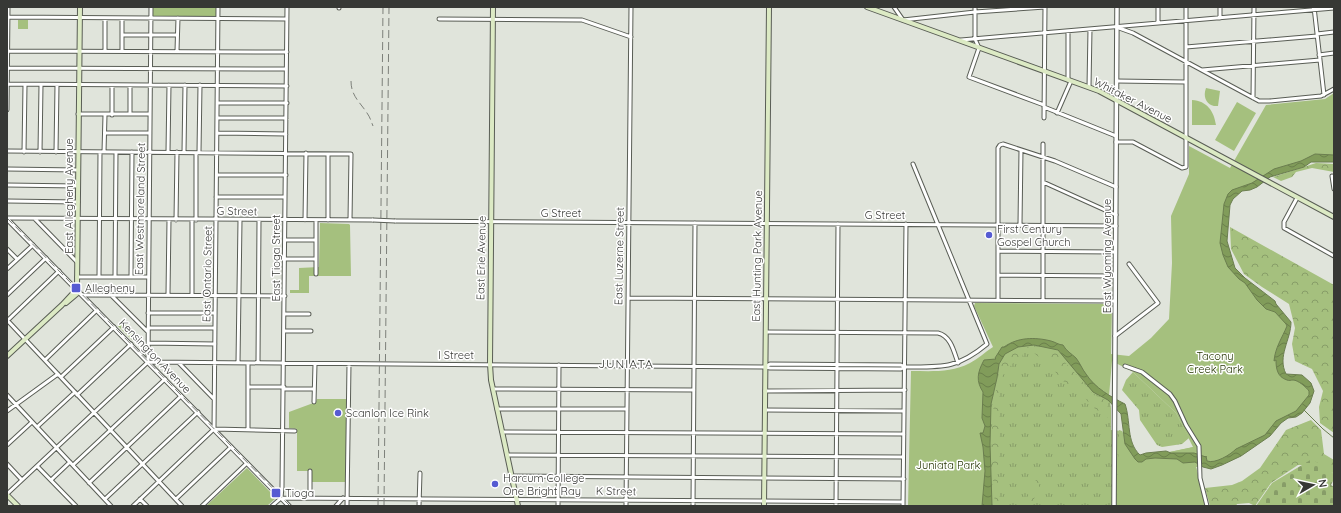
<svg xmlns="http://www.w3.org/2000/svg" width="1341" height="513" viewBox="0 0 1341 513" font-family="Quicksand,sans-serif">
<defs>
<pattern id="grass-tufts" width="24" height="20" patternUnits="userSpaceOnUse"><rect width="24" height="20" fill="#a5c07e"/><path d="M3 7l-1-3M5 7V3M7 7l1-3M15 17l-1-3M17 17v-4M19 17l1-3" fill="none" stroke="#879d68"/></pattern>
<pattern id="forest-crowns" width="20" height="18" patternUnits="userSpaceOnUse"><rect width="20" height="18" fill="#a5c07e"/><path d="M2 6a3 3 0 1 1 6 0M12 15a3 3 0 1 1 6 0" fill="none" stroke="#879d68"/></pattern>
<pattern id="cemetery-stones" width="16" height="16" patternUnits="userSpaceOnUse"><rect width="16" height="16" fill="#a5c07e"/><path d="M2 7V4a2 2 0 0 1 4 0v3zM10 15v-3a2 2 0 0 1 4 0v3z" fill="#879d68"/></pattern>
<pattern id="garden-furrows" width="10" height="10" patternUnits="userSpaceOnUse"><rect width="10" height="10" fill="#a5c07e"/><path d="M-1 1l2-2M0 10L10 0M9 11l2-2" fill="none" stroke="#879d68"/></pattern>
<pattern id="water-waves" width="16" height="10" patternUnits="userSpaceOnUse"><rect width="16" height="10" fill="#819c5a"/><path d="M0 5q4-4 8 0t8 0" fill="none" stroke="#6a804b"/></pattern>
</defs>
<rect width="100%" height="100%" fill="#e0e4db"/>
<path fill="url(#grass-tufts)" d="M1033,342L1053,347L1068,357L1109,396L1111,408V430L1122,431L1126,441L1141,458L1194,447L1196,467L1205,506H990L984,399L996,360L1011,346Z
M1133,372L1176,413L1189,438L1182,444L1162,447L1157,445L1140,420L1139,410L1122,390L1126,380Z"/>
<path fill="url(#forest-crowns)" d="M1316,163L1334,164V172L1312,168L1296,172L1292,177L1281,181L1273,177Z
M1230,227L1334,285V433L1320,423L1319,407L1323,391L1312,369L1295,361L1292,344L1295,328L1289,304L1262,287L1244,274L1231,249Z
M1028,347L1055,351L1094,395L1107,401L1108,418C1103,413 1092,408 1088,402C1080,390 1088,384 1067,385L1056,373L1051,359L1040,358L1034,353H1023L1022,359L1013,363L1003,375L999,387L1000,452L997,472L1000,502V506H995L991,450L993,412L1000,364L1010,354Z
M1311,420L1321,430L1324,454L1334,460V473L1324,472L1313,465H1298L1271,483L1255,506L1249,503L1237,504L1236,506H1210L1205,488L1232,485L1242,481L1260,468L1286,430Z
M1036,480L1039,481V490L1030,506H1027C1027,496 1029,488 1036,480Z"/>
<path fill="url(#cemetery-stones)" d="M1312,459L1334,474V479L1331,485L1334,487V506H1256L1272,483Z"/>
<path fill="#a5c07e" d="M151,7H218V18H151Z
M18,20H28V29H18Z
M1206,88L1220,91L1218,106C1208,107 1202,98 1206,88Z
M1334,93V160L1318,158L1276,173L1233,195L1226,205L1223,238L1231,266L1263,294L1270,298L1290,323L1281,352L1284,378L1307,381L1312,392L1307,405L1283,420L1270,435L1210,467H1196L1205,506H1117L1119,430L1122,431L1126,441L1141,458L1193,447L1176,413L1133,372L1112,361L1109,396L1098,394L1068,357L1053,347L1033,342L1011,346L996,360L984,399L990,506H908L911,371C931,371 951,373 970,363C978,359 985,352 993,347L974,306L975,303L1112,304L1111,354L1129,356L1151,338L1169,319L1172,263L1171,216L1189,174V146L1230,168L1266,105L1325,99Z
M1192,100C1207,101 1214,111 1216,125H1192Z
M1237,102L1256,113L1234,151L1215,140Z
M320,223L349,224L350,225L351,276H309V293H290V290H299V268L319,267Z
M317,399H346V482H312V471H297V429L289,428V412L316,402Z
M247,468L276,498L267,506H206Z"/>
<path fill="url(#garden-furrows)" d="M123,320L138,335L133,341L118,326Z"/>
<path fill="url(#water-waves)" stroke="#6b7e4f" d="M1315,154L1334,155V162H1311L1304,167L1270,177L1257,187L1250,190L1242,191L1233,199L1230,205L1227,241L1235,268L1245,278L1275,301L1276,304L1291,322C1291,340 1277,356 1286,374L1302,375L1311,383L1314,391L1310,403L1302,413L1296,417L1288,418L1281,423L1270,436L1241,456L1222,465L1211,469L1203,467L1195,462L1183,463L1177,459L1155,458L1146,459L1142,462H1138L1135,459L1125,444L1121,414L1108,400L1093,392L1058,350L1034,345L1018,347L1005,354L999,364L997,378L991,404L990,444L992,506H982L985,471L983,447L980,433H983L985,426L982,418L983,392C976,381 977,373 984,360L996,359L995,358L1002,347H1004C1018,337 1035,337 1051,341C1055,342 1059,345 1063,345C1066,351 1072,354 1076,358C1080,363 1082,369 1086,374C1095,388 1111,397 1125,404C1131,421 1126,442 1140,455L1146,453L1166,451L1171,453H1194L1206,457V456L1207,461C1215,464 1230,455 1236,449L1265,435L1276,421L1296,411L1309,395V391C1306,387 1298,380 1293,380C1291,380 1289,381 1287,380C1277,377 1276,368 1276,360L1274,361C1275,348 1282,338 1287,326L1286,324L1275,312L1266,309L1257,300L1245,283L1239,279L1228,267L1223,255L1220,243L1224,204L1228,194L1232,190L1252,183L1274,169L1301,161Z"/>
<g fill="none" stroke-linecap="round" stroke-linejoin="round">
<path stroke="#6b7e4f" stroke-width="1" d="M1304,410L1323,429L1334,438"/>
<defs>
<path id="minor" d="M894,7L903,20L975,12L1045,7
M975,7V39L979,48L969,77L1044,105
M1158,7V23
M1314,7L1324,95
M339,8V7
M7,17L287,19
M122,18V51
M1220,18V7
M439,19L582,20L631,37
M1119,28L1133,33L1259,101H1269L1321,96L1334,89
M1317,34L1334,32
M122,35H177
M961,40L1334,8
M1186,47L1317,36
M7,51L287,52
M105,51V18
M177,51L178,18
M1319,55L1334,53
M7,68L286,69
M1202,70L1320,60
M1068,80V31
M1117,81L1185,82
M7,84L287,86
M1089,87L1090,29
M1253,98L1254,7
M217,103H287
M1044,107L1116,136
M7,110L8,7
M1057,113L1071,81
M78,114H150
M130,114V85
M112,115V85
M217,118H286
M1044,118L1045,7
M105,133H150
M217,133L286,134
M1116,142H1133L1182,168L1186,167V7
M7,151L351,154L350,220
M24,152L25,85
M40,152L41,85
M56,152L57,85
M104,152L105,115
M168,152L169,85
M184,152L185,85
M7,169L78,170
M217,175H286
M1332,176L1334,189
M1043,182L1116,215
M7,185L78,186
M216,197H285
M1297,198L1284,222V228L1334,256
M7,201L78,202
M7,218L373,220
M35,219L77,262
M176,220L177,152
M196,220V154L199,152L200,85
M305,220L306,153
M328,220V154
M395,221L1116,226
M1020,224L1021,150
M285,240H316
M7,249L17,259
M998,251L1115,252
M285,259H316
M7,269L33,245
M316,274V220
M998,275L1115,276
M77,277H148
M99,277L100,152
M115,277L116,152
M131,277L132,152
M7,295L46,258
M82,295L285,296
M111,295L148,332
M168,295L169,220
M192,295V220
M628,298L1115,301
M998,300V148L1000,145L1003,144L1055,161L1116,187
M1043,300V144
M148,313H215
M285,314H309
M7,320L182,506
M8,320L59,271
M148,328H215
M284,331H311
M766,332L938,333C951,336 954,352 958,363
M1115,336L1158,303L1129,264
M148,343L215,344
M45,360L97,310
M148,362L765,367L770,368L901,369L905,367C942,367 957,369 987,344L913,164
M179,363L214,399
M238,363L240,220
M258,363L259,221
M1125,366L1142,372L1170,394L1175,401L1186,425L1199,446L1200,478L1207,506
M765,367L770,364L901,365L905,367
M61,377L114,327
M248,387H284
M284,389H314
M493,389L694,390
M765,391L905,390
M7,395L111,506
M77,395L131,344
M314,402L315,364
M497,409H627
M765,410L904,411
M7,411L58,374
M37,427L75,392
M214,429L295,431
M248,430V363
M502,432L904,434
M7,445L32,422
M507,455L903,457
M7,464L22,480
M73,465L165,379
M37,466L76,506
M310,471V498
M511,476L904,479
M51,480L70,462
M89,483L181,396
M7,494L148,362L151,7
M281,498L903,502
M105,499L198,412
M140,499L147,506
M176,499L231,447
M133,506L214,429L218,7
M202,506L247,463
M272,506L281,498L282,487L287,7
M336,506L343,498
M347,506L349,364
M419,506L420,473
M558,506L559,365
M626,506L631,7
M693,506L695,223
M836,506L838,224
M903,506L906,224"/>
<path id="tertiary" d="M7,219L289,506
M1114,506L1117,7"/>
<path id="secondary" d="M493,7L490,364L491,380L518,506
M867,7L1099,91L1334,217
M66,303L79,292
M7,356L62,305L75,291L77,287L80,7
M7,495L18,506
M764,506L769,7"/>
</defs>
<use href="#minor" stroke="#595d55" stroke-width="5"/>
<use href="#tertiary" stroke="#595d55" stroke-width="5.5"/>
<use href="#secondary" stroke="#595d55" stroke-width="6"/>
<use href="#minor" stroke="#fff" stroke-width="3"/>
<use href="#tertiary" stroke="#fff" stroke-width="3.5"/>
<use href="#secondary" stroke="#dceac4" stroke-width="4"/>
<path stroke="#7d807a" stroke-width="1" stroke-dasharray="8 4" stroke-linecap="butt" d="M351,81C351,96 360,102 367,113C370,117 371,121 373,126
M7,218L290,506
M378,506L383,7
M384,506L389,7"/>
<defs>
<path id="minor-bridge" d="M373,220L395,221"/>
</defs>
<use href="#minor-bridge" stroke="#595d55" stroke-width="5" stroke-linecap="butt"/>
<use href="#minor-bridge" stroke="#fff" stroke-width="3"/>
</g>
<g fill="#565bd2" stroke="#fff" stroke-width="1.5">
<circle cx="989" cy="235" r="4"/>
<rect x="71" y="283" width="10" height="10" rx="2"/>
<circle cx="338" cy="413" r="4"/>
<circle cx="495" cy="484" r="4"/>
<rect x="271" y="488" width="10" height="10" rx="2"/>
</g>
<g text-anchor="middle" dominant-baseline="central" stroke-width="3" stroke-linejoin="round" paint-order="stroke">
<g font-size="11" fill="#373835" stroke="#fff">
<text transform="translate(1133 100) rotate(27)">Whitaker Avenue</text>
<text transform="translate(69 196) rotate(-90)">East Allegheny Avenue</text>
<text transform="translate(140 209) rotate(-89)">East Westmoreland Street</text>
<text transform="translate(237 211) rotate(1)">G Street</text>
<text x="561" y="213">G Street</text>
<text x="885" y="215">G Street</text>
<text transform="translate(619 256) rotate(-89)">East Luzerne Street</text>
<text transform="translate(757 256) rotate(-89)">East Hunting Park Avenue</text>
<text transform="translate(1107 256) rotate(-90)">East Wyoming Avenue</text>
<text transform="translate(276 258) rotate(-90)">East Tioga Street</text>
<text transform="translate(481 258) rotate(-89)">East Erie Avenue</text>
<text transform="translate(207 274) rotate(-89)">East Ontario Street</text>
<text x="456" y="355">I Street</text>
<text transform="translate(155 356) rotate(46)">Kensington Avenue</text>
<text transform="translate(616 491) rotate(1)">K Street</text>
</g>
<g font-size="11" fill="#373835" stroke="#fff" text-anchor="start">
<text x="997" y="229">First Century<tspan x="997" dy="13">Gospel Church</tspan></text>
<text x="85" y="288">Allegheny</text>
<text x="346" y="413">Scanlon Ice Rink</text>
<text x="503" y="478">Harcum College<tspan x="503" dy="13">One Bright Ray</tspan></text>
<text x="285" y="493">Tioga</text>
</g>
<g font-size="11" fill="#253502" stroke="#fff">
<text x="1215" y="356">Tacony<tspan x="1215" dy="13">Creek Park</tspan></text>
<text x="948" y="465">Juniata Park</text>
</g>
<g font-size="12" letter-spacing="1" fill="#2c2f29" stroke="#fff">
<text x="626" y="363">JUNIATA</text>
</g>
</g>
<rect width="1341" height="513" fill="none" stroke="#373835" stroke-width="16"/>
<g transform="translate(1313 485) rotate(81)" stroke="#ffffff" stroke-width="3" paint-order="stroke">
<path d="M0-3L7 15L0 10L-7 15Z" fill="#373835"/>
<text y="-6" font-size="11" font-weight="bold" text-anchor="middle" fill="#373835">N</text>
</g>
</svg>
